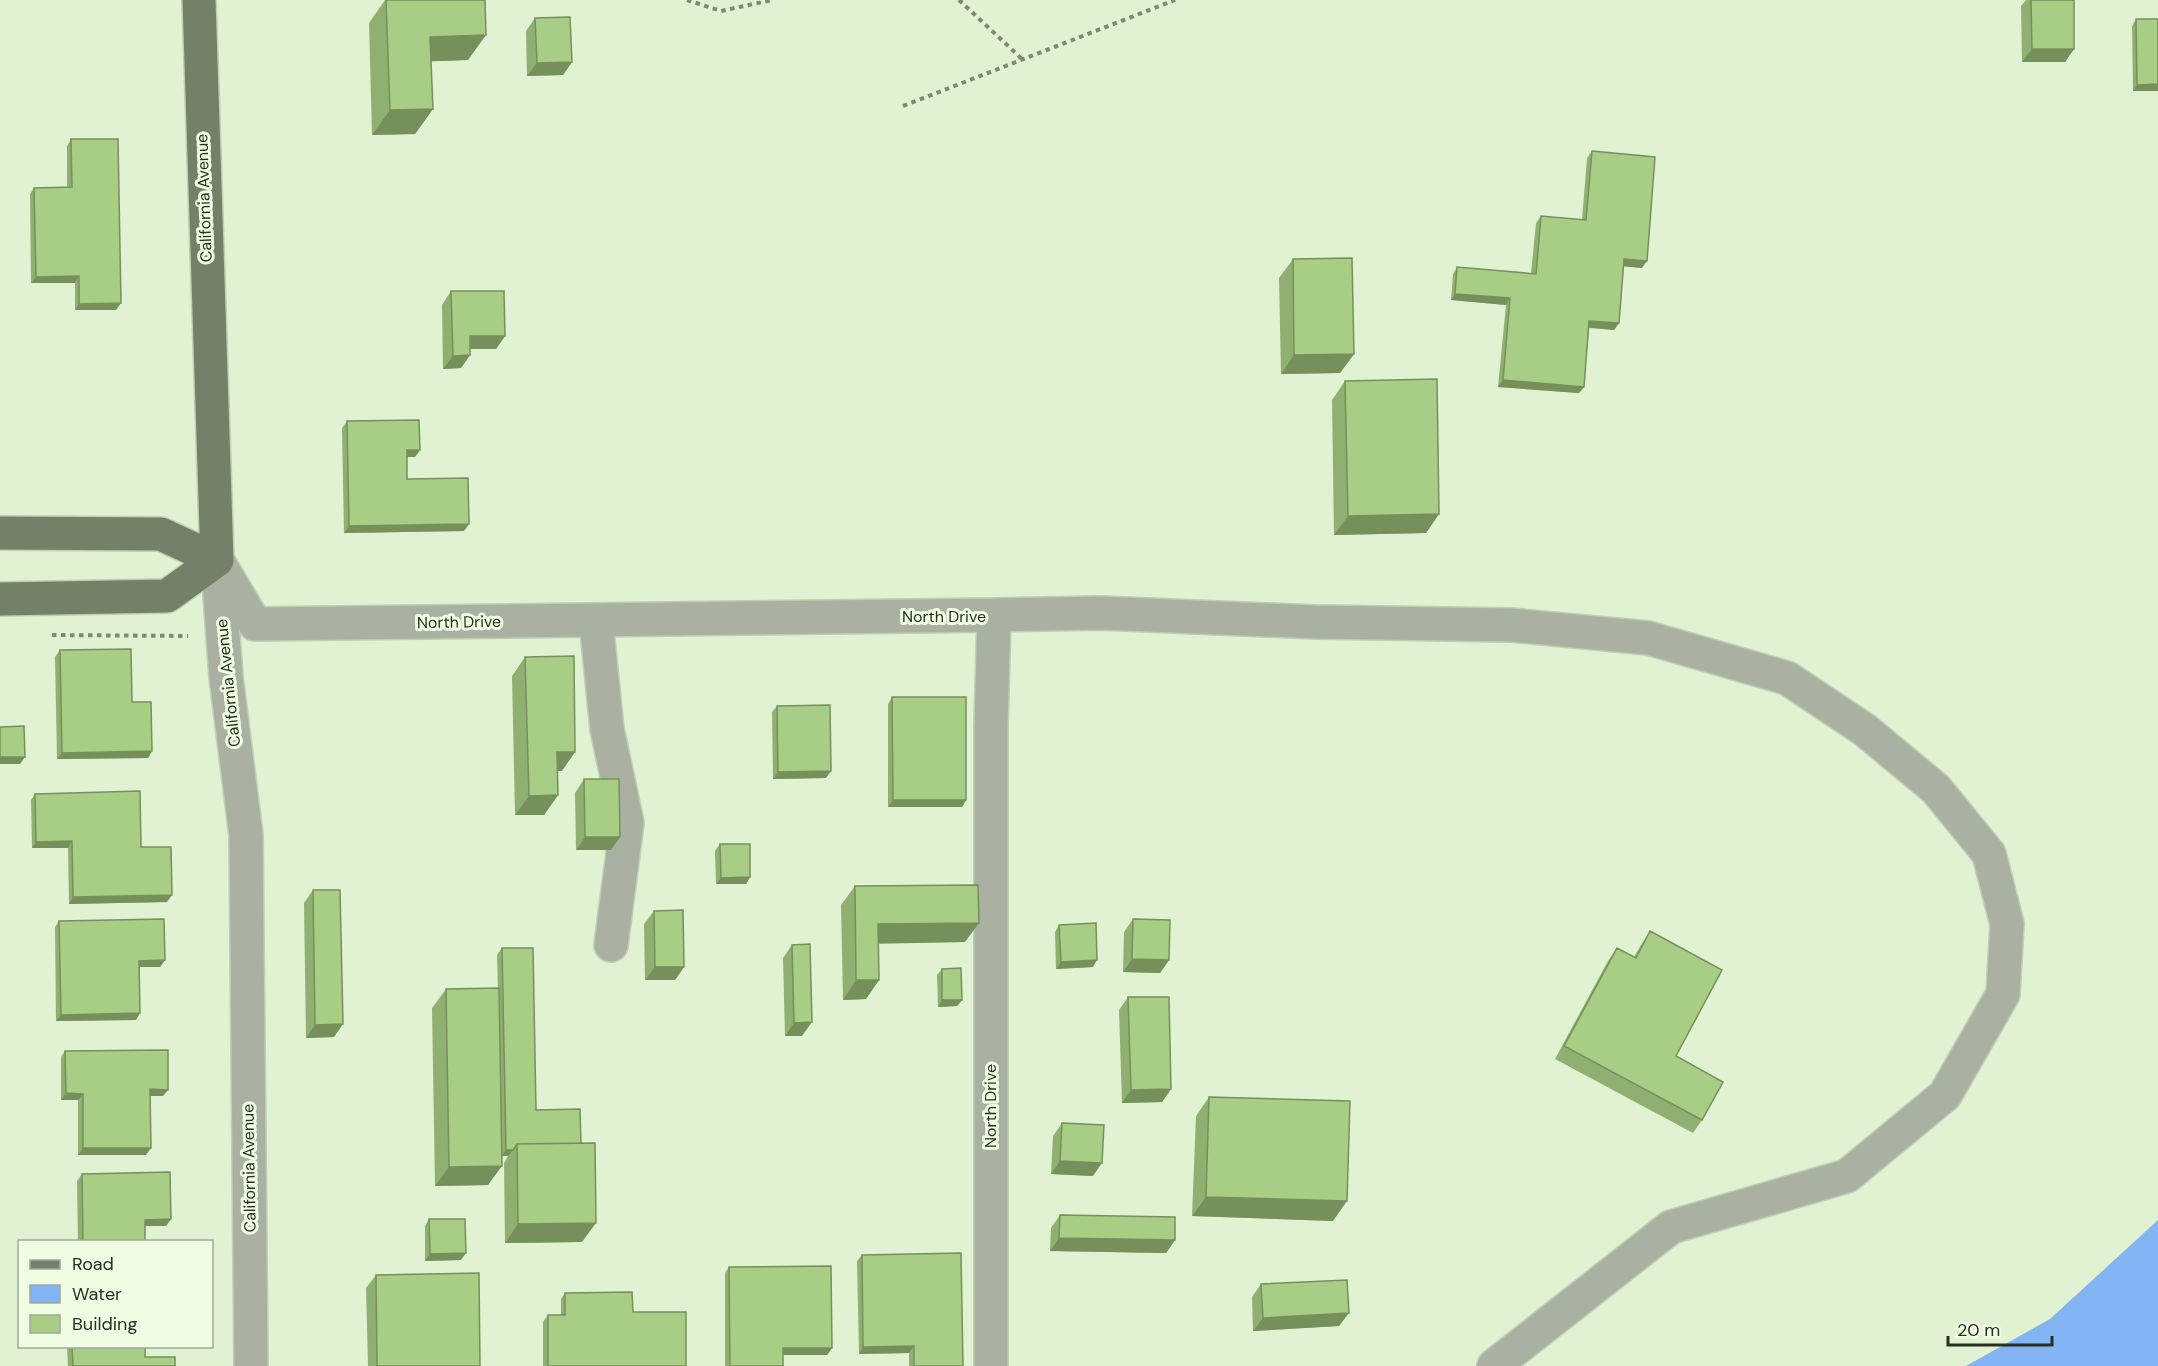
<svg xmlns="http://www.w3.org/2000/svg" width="2158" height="1366" viewBox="0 0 2158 1366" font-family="'DM Sans',sans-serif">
<rect width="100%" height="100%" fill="#e0f2d1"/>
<path fill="#83b5f4" d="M2158,1220V1366H1966L2050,1319Z"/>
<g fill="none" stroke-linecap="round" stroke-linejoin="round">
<defs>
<path id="minor" d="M217,560L255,624L994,615L991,726V1366
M218,568L226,677L246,835L251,1366
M994,615L1101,613L1316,622L1511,625L1648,638L1787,678L1865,730L1936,789L1989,854L2007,924L2003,994L1945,1095L1847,1176L1671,1227L1494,1366
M596,621L607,729L627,823L611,945"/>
<path id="major" d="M199,0L217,560
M0,533L161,534L217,560
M0,599L167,596L217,560"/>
</defs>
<use href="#minor" stroke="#bfcfb2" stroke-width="36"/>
<use href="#major" stroke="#bfcfb2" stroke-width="36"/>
<path stroke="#7d8973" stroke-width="4" stroke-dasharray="4.5 4.5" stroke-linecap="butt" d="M687,0L721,11L772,0
M959,0L1022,59
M903,106L1175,0
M52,635L188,636"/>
<use href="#minor" stroke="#aab1a3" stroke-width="33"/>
<use href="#major" stroke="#738168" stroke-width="33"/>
</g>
<path fill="#90b072" d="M385,0H485L468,60L431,61L433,109L415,134L372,135L369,23Z
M2026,0H2031L2074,49L2065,62H2022L2021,6Z
M535,18L572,62L563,75L527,76L526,31Z
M2136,19H2158V91H2133L2132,26Z
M71,139L116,310H75V283H31L30,194L34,188L67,187V146Z
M1592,151L1642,268L1624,266L1619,323L1614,330L1589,328L1584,387L1579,393L1498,387L1506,305L1451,300L1453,274L1457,267L1531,273L1536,223L1541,216L1582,220L1587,158Z
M1293,259L1354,354L1340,373L1281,374L1279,278Z
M451,291L505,336L496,349H470V355L461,368L443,369L442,305Z
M1345,381L1439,514L1426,533L1334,535L1332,400Z
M347,421L420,450L415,457H407V479L464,531L344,533L342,428Z
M60,650L132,702L152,751L148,758L57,759L55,657Z
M525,657L562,771H557L558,795L544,815H515L512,676Z
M892,697L966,800L962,807H888V704Z
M777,706L826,778L773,779L772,712Z
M584,779L620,837L611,850H576L575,793Z
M35,794L141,847L167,902L69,904L68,848H32L31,800Z
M720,844L750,877L746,884H716L715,851Z
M855,886L965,942L879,943V980L866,999L843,1000L841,905Z
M313,890L334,1037L306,1038L304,903Z
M654,911L684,967L675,980H645L644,924Z
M1133,919L1169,960L1160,973L1123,972L1124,932Z
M59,921L165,960L160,967H140L136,1020L56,1021L55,927Z
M1059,925L1093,967L1056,969L1055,932Z
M1650,931L1676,1056L1702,1120L1693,1133L1555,1059L1608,961L1617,948L1634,957L1641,945Z
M792,945L802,1036H785L783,958Z
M502,948L536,1110L582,1242L505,1243L504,1163L508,1156H502L488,1185L435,1186L432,1008L446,989L498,988L497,955Z
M942,969L962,1000L957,1006L938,1007L937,975Z
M1128,997L1171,1089L1162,1102L1122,1103L1119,1010Z
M65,1051L163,1096H150L146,1155H78V1100H61V1057Z
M1209,1097L1333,1221L1192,1216L1196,1116Z
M1062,1123L1093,1176L1051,1174L1053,1136Z
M82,1174L171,1219L166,1226H145V1242H78L77,1181Z
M1060,1215L1175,1240L1166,1253L1050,1251L1051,1228Z
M429,1219L461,1260L425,1261V1226Z
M862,1255L963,1366H909V1353L859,1354L857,1261Z
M729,1267L832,1348L827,1355H783V1366H725V1273Z
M376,1275L480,1366H368L366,1288Z
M1261,1284L1339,1326L1253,1331L1252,1297Z
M565,1293L633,1312L686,1366H543V1322L548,1315H561V1299Z
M67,1347H145V1357L175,1366H68Z"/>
<path fill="#76905c" d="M486,35L468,60L413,62L430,37Z
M2032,49H2074L2065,62H2022Z
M572,62L563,75L527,76L537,63Z
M2158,84V91H2133L2137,85Z
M433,109L415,134L372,135L390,110Z
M1624,259L1647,261L1642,268L1620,266Z
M79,276L75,283H31L36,277Z
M1455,294L1510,298L1506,305L1451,300Z
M121,303L116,310H75L79,304Z
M1589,321L1619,323L1614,330L1585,327Z
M470,336H505L496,349H461Z
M1354,354L1340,373L1281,374L1294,355Z
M470,355L461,368L443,369L453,356Z
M1503,380L1584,387L1579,393L1498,387Z
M407,450H420L415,457H402Z
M1439,514L1426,533L1334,535L1348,516Z
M469,524L464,531L344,533L349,526Z
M152,751L148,758L57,759L62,753Z
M557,752H575L562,771H543Z
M0,757H25L20,764H0Z
M831,771L826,778L773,779L778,772Z
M558,795L544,815H515L529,796Z
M893,800H966L962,807H888Z
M585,837H620L611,850H576Z
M72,841L68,848H32L36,842Z
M750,877L746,884H716L721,878Z
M172,895L167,902L69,904L73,897Z
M979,923L965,942L865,944L878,924Z
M1132,959L1169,960L1160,973L1123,972Z
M165,960L160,967H135L139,961Z
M1097,960L1093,967L1056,969L1061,962Z
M655,967H684L675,980H645Z
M856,980H879L866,999L843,1000Z
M942,1000H962L957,1006L938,1007Z
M140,1013L136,1020L56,1021L61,1015Z
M812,1022L802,1036H785L794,1023Z
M343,1024L334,1037L306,1038L315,1025Z
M150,1089L168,1090L163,1096H146Z
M1171,1089L1162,1102L1122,1103L1131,1090Z
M66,1093L83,1094L78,1100H61Z
M83,1148H151L146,1155H78Z
M506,1150H513L508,1156H501Z
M1060,1161L1102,1163L1093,1176L1051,1174Z
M502,1166L488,1185L435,1186L449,1167Z
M1206,1197L1347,1201L1333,1221L1192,1216Z
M171,1219L166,1226H140L145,1220Z
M596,1223L582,1242L505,1243L518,1224Z
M1059,1238L1175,1240L1166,1253L1050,1251Z
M466,1253L461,1260L425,1261L430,1254Z
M1349,1313L1339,1326L1253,1331L1263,1318Z
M914,1346L909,1353L859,1354L863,1347Z
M783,1348H832L827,1355H778Z"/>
<path fill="#a8cd84" stroke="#76905c" stroke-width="1.5" d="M386,0H485L486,35L430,37L433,109L390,110Z
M2031,0H2074V49H2032Z
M570,17L572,62L537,63L535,18Z
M2136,19H2158V84L2137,85Z
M71,139H118L121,303L79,304V276L36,277L34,188L72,187Z
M1592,151L1655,157L1647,261L1624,259L1619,323L1589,321L1584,387L1503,380L1510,298L1455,294L1457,267L1536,274L1541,216L1586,220Z
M1352,258L1354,354L1294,355L1293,259Z
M451,291H504L505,336H470V355L453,356Z
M1437,379L1439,514L1348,516L1345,381Z
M419,420L420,450H407V479L468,478L469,524L349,526L347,421Z
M131,649L132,702H151L152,751L62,753L60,650Z
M574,656L575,752H557L558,795L529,796L525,657Z
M892,697H966V800H893Z
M830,705L831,771L778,772L777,706Z
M24,726L25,757H0V727Z
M584,779H619L620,837H585Z
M140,791L141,847H171L172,895L73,897L72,841L36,842L35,794Z
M720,844H750V877L721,878Z
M978,885L979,923L878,924L879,980H856L855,886Z
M313,890H340L343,1024L315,1025Z
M683,910L684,967H655L654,911Z
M164,919L165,960L139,961L140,1013L61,1015L59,921Z
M1133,919L1170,920L1169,960L1132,959Z
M1096,923L1097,960L1061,962L1059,925Z
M1650,931L1722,970L1676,1056L1723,1082L1702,1120L1564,1046L1617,948L1636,958Z
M810,944L812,1022L794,1023L792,945Z
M502,948H533L536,1110L580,1109L581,1143L517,1144L513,1150H506Z
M961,968L962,1000H942V969Z
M499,988L502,1166L449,1167L446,989Z
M1128,997H1169L1171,1089L1131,1090Z
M168,1050V1090L150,1089L151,1148H83V1094L66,1093L65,1051Z
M1209,1097L1350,1101L1347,1201L1206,1197Z
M1062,1123L1104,1125L1102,1163L1060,1161Z
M595,1143L596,1223L518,1224L517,1144Z
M170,1172L171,1219L145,1220V1242H83L82,1174Z
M1060,1215L1175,1217V1240L1059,1238Z
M429,1219H465L466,1253L430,1254Z
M961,1253L963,1366H914V1346L863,1347L862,1255Z
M831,1266L832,1348H783V1366H730L729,1267Z
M479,1273L480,1366H377L376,1275Z
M1347,1280L1349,1313L1263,1318L1261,1284Z
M632,1292L633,1312H686V1366H548V1315H565V1293Z
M72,1347H145V1357H175V1366H73Z"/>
<g text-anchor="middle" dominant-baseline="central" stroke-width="6" stroke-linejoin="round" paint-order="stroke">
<g font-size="16" fill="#282f22" stroke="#effee3">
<text transform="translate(204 198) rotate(-92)">California Avenue</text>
<text x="944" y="616">North Drive</text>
<text transform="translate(459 622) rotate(-1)">North Drive</text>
<text transform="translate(228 683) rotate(-96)">California Avenue</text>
<text transform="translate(990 1106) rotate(-90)">North Drive</text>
<text transform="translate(249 1168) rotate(-91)">California Avenue</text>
</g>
</g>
<rect x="18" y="1240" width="195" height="108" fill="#effee3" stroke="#9fab96" stroke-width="1.5"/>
<rect x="30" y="1260" width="30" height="9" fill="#738168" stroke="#9fab96" stroke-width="1.5"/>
<text x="72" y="1270" font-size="18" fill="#282f22">Road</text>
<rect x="30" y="1285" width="30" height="18" fill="#83b5f4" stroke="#9fab96" stroke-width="1.5"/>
<text x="72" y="1300" font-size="18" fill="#282f22">Water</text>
<rect x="30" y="1315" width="30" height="18" fill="#a8cd84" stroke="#9fab96" stroke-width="1.5"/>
<text x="72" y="1330" font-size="18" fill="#282f22">Building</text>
<path d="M1948 1336v9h104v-9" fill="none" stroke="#282f22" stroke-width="3"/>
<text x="1957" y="1336" font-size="18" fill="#282f22" stroke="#effee3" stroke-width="4.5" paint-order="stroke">20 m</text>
</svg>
